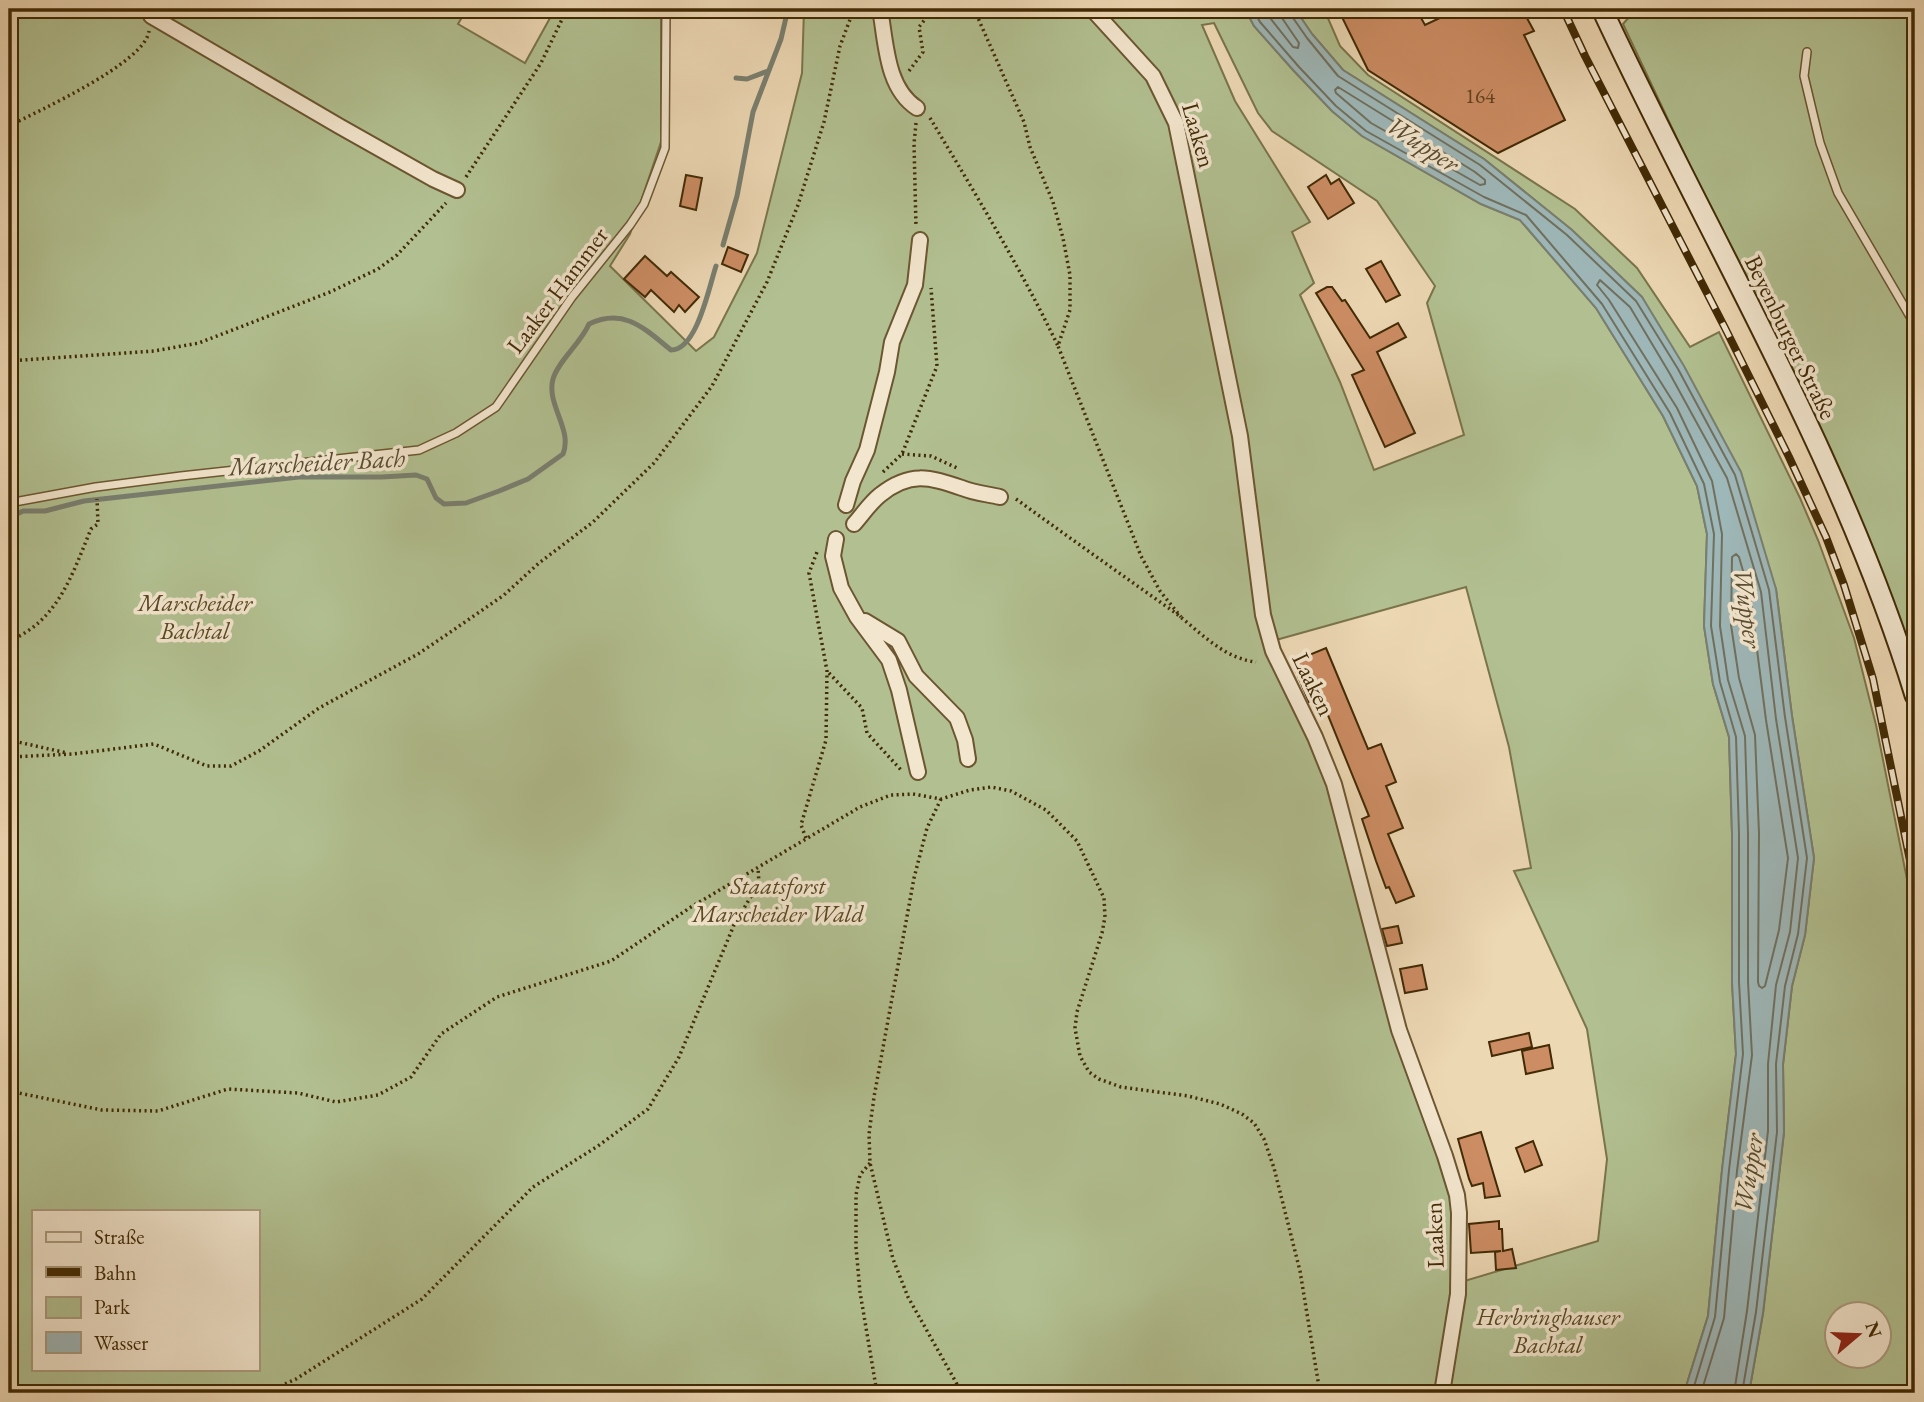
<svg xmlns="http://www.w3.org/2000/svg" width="1924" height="1402" viewBox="0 0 1924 1402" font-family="'EB Garamond',serif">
<rect width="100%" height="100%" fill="#edd8b4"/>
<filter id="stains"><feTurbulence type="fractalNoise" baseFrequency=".00286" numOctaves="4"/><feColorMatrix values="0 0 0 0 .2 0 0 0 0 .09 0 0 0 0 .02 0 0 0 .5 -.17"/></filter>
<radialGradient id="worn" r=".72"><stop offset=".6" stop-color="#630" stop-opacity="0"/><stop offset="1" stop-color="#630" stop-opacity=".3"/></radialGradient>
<path fill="#b2c091" stroke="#7a754b" stroke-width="2" fill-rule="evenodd" d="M9,9H467L458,24L525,63L555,9H661V134L663,136L630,234L610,266L696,351L714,337L757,253L802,73L804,9H1245L1254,26L1294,71L1332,111L1362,136L1481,204L1520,220L1596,308L1663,416L1697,486L1707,534L1704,626L1713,684L1729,737L1732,833V982L1736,1054L1722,1170L1708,1316L1684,1393H9ZM1214,23L1258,113L1272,131L1377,201L1435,286L1427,303L1464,435L1374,470L1340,382L1300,295L1314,283L1292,232L1310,222L1235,101L1202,25ZM1466,587L1509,747L1531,868L1514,871L1587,1029L1607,1159L1598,1241L1458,1283L1457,1199L1370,930L1333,783L1276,640ZM33,1211H257V1369H33Z
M1295,9H1324L1340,46L1368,75L1575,209L1637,268L1690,347L1719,332L1800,498L1818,540L1854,638L1876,725L1915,919V1306L1906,1393H1749L1763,1313L1784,1132L1783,1065L1792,986L1805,935L1814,858L1792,716L1776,589L1642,297L1572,230L1484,159L1343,70L1312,34ZM1836,1314H1878V1356H1836Z
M1636,9H1915V665L1881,571L1623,24Z"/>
<path fill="#9eb7b8" stroke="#797f70" stroke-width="2" d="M1245,9H1295L1312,34L1343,70L1484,159L1572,230L1642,297L1684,366L1741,472L1776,589L1792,716L1814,858L1805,935L1792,986L1783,1064L1784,1132L1763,1313L1749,1393H1684L1708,1316L1722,1170L1736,1054L1732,982V833L1729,737L1713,684L1704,626L1707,534L1697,486L1663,416L1596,308L1520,220L1481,204L1362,136L1332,111L1294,71L1254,26Z"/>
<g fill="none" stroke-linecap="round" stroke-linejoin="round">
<path stroke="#70705e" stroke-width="2" d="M1253,9L1260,22L1299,67L1336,106L1366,131L1484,197L1526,215L1602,304L1670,413L1704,484L1714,534L1711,626L1720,682L1736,737L1739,833V982L1743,1054L1729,1170L1715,1317L1692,1393
M1263,9L1293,47L1298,48L1299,43L1282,18L1281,9
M1289,9L1291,15L1307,38L1338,76L1480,165L1567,235L1636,301L1678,369L1735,475L1769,590L1785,717L1807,858L1798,934L1785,986L1776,1064L1777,1132L1756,1312L1742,1393
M1338,87L1475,172L1485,180V184L1480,185L1371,123L1336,93L1335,90Z
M1736,554L1739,557L1750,595L1766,720L1788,858L1779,930L1765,986L1762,988L1759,986L1758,982L1759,833L1755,735L1739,678L1731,625L1732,557Z
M1701,1393L1724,1318L1737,1171L1752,1055L1748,982V833L1745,736L1728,680L1720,626L1722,534L1712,481L1677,408L1609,300L1597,285L1600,280L1630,307L1670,374L1727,478L1761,592L1776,719L1798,858L1790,932L1776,985L1768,1064V1131L1747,1311L1734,1393"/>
<path stroke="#797f70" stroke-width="5" d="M736,78L747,79L768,71
M723,245L737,196L753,112L781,39L788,9
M9,518L23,511H45L84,501L299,477H382L416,475L427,479L436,498L444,504L466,503L499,491L528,479L563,454C573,429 546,405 553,379C558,361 581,343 589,324C624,307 645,329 671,350C697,350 709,287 716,266"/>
</g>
<path fill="#cd8d64" stroke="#412a05" stroke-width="2" d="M1338,9H1416L1425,25L1459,9H1522L1534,31L1524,35L1565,120L1498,153L1368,70Z
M686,175L702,178L696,210L680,206Z
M1326,175L1331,184L1339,179L1354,203L1328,219L1308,187Z
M728,247L748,255L741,272L722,264Z
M645,256L667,276L671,272L699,297L685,312L679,305L674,312L651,290L645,297L624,279Z
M1381,261L1400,295L1386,302L1366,269Z
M1327,287H1332L1342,301L1345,300L1370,338L1398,323L1406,337L1377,352L1415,433L1385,447L1352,375L1364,370L1316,293Z
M1326,648L1368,749L1381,744L1396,782L1386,786L1403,828L1388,834L1414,896L1396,903L1389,887L1386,888L1376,861L1362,819L1369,816L1321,698L1309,702L1292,662Z
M1398,926L1402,943L1387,946L1382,929Z
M1422,965L1427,989L1405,993L1400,969Z
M1529,1033L1532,1047L1492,1056L1489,1042Z
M1549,1045L1553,1068L1526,1074L1522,1051Z
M1481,1132L1487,1152L1500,1196L1485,1198L1483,1183L1472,1186L1469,1179L1458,1139Z
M1533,1141L1542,1165L1525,1172L1516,1148Z
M1499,1221V1229H1502L1503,1251L1512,1249L1516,1268L1496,1270L1495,1252L1501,1251L1471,1253L1469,1224Z"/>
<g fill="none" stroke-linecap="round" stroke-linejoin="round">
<defs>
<path id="lane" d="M1807,52L1804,76L1820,143L1838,193L1915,325
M9,503L96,487L181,476L419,450L456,433L496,407L572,297L630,225L644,204L665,148L666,9"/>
<path id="street" d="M880,9C886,42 886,88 917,108
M1092,9L1153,76L1176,123L1240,436L1263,615L1273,651L1315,737L1334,784L1399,1030L1445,1156L1457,1195L1459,1213L1458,1294L1442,1393
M151,16L339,126L433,179L457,190
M846,505L853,481L867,450L887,372L892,342L915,285L920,240
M854,524C862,515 870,503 880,495C910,471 929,477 962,488C974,493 987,494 1000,497
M836,539L833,556L841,588L857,617L889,660L899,690L918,772
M865,621L898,641L916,676L957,718L965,740L968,759"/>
<path id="secondary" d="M1602,9C1708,237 1841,454 1915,695"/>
</defs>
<use href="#lane" stroke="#6c5631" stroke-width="10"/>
<use href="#street" stroke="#6c5631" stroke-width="18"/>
<use href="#secondary" stroke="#412a05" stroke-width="23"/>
<path stroke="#412a05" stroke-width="3.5" stroke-dasharray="2 3.5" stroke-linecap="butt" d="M974,9L1024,122L1030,147L1053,202L1063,238L1070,275V310L1058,346L1141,556L1160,591L1181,617
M909,71L923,52L919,27L933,9
M930,118C975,193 1020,267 1058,346
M916,123L914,144L916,227
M9,126C38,111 145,63 149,31
M466,177L541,63L567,9
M9,361L154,351L199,343L330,292L378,269L397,255L446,203
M902,454L931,456L957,468
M883,472L902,454L937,366L931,288
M1016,499C1067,536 1119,573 1170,609C1198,629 1221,658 1256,662
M9,641C58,621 72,575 91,529L98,524L97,499
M829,673L862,708L867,733L902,771
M9,740L67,753
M9,757L73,754L154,744L207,766H231L259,751L319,708L418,654L452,631L504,595L539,563L593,522L654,463L712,386L767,282L798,205L824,122L840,46L854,9
M941,799L927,828L914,878L874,1097L869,1134L870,1163L893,1259L908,1297L962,1393
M806,838L801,825L826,740L827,671L809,573L817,552
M9,1091L102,1110L158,1111L228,1089L298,1093L336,1102L378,1095L411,1077L441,1034L497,997L611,961L691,907L860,807L891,795L913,794L941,799L970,790L991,787L1011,791L1046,810L1077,841L1104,898L1105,917L1102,933L1077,1012L1075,1028L1080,1056L1089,1072L1099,1079L1121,1087L1188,1096L1220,1104L1242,1114L1254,1123L1264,1139L1274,1168L1300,1271L1320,1393
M870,1163L860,1175L856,1195V1247L860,1292L877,1393
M265,1393L296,1379L422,1299L533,1187L598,1146L648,1109L679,1057L734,925L759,883L758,868"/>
<use href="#lane" stroke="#f3e6ce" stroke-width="7"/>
<use href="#street" stroke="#f3e6ce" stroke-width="14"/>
<use href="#secondary" stroke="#f3e6ce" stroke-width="19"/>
<defs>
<path id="rail" d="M1563,9L1585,56L1725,328L1789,457L1826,537L1844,585L1873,679L1915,885"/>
</defs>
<use href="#rail" stroke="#412a05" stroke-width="8"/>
<use href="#rail" stroke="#f3e6ce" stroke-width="5" stroke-dasharray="16" stroke-linecap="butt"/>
</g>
<g text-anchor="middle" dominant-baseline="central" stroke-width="7" stroke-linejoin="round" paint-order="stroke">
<g font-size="21" fill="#64431d">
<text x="1480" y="95">164</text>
</g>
<g font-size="24" fill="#412a05" stroke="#f3e6ce">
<text transform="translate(1199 135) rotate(74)">Laaken</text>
<text transform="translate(557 290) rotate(-53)">Laaker Hammer</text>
<text transform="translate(1791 337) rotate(64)">Beyenburger Straße</text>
<text transform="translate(1314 684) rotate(64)">Laaken</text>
<text transform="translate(1434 1235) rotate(-92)">Laaken</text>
</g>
<g font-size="24" font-style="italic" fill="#584821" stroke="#f3e6ce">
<text x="195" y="602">Marscheider<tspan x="195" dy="28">Bachtal</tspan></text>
<text x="778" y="885">Staatsforst<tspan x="778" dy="28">Marscheider Wald</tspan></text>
<text x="1548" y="1316">Herbringhauser<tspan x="1548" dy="28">Bachtal</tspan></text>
</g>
<g font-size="26" font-style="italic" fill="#584d32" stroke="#f3e6ce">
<text transform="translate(1423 144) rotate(33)">Wupper</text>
<text transform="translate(317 462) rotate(-3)">Marscheider Bach</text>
<text transform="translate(1748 608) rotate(82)">Wupper</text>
<text transform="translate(1748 1173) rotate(-81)">Wupper</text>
</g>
</g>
<rect width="1924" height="1402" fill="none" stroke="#edd8b4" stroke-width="35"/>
<rect x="10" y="10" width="1903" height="1381" fill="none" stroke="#412a05" stroke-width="3.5"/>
<rect x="18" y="18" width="1889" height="1367" fill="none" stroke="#412a05" stroke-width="2"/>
<rect x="32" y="1210" width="228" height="161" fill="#f3e6ce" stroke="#ac9b7e" stroke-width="2"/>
<rect x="46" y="1232" width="35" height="10" fill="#f3e6ce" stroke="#ac9b7e" stroke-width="2"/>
<text x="94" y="1244" font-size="21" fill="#412a05">Straße</text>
<rect x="46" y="1267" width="35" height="10" fill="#412a05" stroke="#ac9b7e" stroke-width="2"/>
<text x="94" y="1280" font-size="21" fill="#412a05">Bahn</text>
<rect x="46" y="1297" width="35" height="21" fill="#b2c091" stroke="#ac9b7e" stroke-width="2"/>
<text x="94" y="1314" font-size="21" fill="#412a05">Park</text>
<rect x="46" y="1332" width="35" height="21" fill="#9eb7b8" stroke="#ac9b7e" stroke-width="2"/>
<text x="94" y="1350" font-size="21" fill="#412a05">Wasser</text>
<g transform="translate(1858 1335) rotate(71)"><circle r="33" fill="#f3e6ce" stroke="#ac9b7e" stroke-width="2"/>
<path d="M0-5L12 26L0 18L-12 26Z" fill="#8f2418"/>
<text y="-10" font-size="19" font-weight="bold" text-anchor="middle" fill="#412a05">N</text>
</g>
<rect width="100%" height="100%" filter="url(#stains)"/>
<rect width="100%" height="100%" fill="url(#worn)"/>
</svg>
